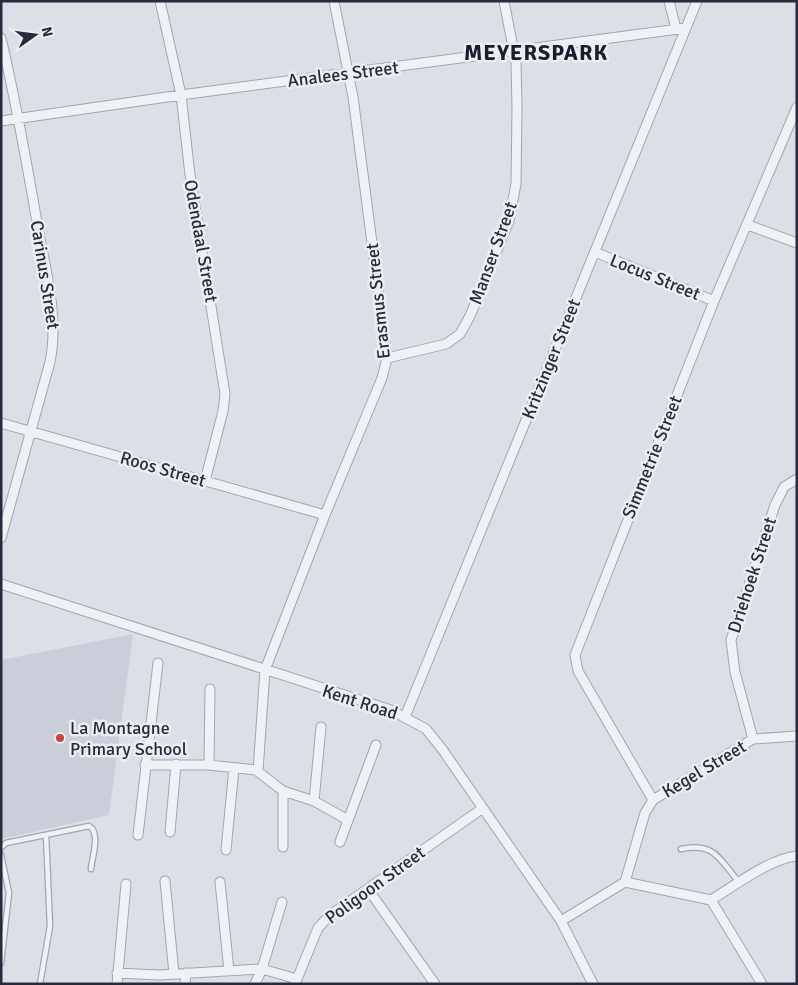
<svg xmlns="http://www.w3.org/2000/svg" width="798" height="985" viewBox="0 0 798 985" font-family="Signika,sans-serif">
<rect width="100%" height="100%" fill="#dddfe7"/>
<path fill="#cbced8" d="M133,634L109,815L1,839V660Z"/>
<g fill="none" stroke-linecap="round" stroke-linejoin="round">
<defs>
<path id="service" d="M1,848L6,843L89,826C101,833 92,857 91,869
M681,849C715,842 719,859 739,882
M1,855L9,893L1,963
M40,984L50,926L46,835"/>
<path id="minor" d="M160,1L181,95L190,175L225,394L223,411L205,481
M669,1L676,29
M1,38C16,101 27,164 38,228C46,272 59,317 50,362L1,538
M1,121L181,95L686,28
M748,225L797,243
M595,252L714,301
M387,358L446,344L460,334L470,316L509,221L516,184L517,107L516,63L504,1
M1,423L325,515
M1,584L391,710L426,729L442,749L561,921L593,984
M405,717L697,1
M753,739L735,672L731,640L775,505L784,487L797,479
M145,765H209L256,770L283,791L314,801L348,820
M209,765L210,689
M258,771L265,670L325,515L382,378L387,358L353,97L334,1
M283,791V847
M653,800L578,671L575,655L714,301L797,107
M314,801L321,727
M170,832L176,764
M138,835L158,663
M340,842L376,745
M226,850L234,768
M165,881L174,974
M220,882L229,971
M625,882L711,900C734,886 771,858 797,856
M368,889L435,984
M711,900L762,984
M561,921L625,882L645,813L653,800L753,739L797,736
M117,973L159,975L262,969L297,979
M117,984L126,884
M185,984L186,973
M255,984L262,969L282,902
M295,984L318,928L329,916L483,808"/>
</defs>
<use href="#service" stroke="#a3a5b1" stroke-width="7"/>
<use href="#minor" stroke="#a3a5b1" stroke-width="11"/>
<use href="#service" stroke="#eff1f5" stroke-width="4.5"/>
<use href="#minor" stroke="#eff1f5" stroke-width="9"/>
</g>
<circle fill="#cb4342" stroke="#eceef4" stroke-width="2" cx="60" cy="738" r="5"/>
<g text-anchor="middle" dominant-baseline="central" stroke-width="5" stroke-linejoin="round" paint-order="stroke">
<g font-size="18" fill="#272b3d" stroke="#eceef4">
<text transform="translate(343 74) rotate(-7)">Analees Street</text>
<text transform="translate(201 241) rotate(80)">Odendaal Street</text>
<text transform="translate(493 253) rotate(-70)">Manser Street</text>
<text transform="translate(45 275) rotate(81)">Carinus Street</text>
<text transform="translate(655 277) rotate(22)">Locus Street</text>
<text transform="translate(378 301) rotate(-96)">Erasmus Street</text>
<text transform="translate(551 359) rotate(-68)">Kritzinger Street</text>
<text transform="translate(652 457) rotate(-68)">Simmetrie Street</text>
<text transform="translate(163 469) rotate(16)">Roos Street</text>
<text transform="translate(752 575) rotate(-72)">Driehoek Street</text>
<text transform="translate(360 702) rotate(18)">Kent Road</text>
<text transform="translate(704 769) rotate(-31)">Kegel Street</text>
<text transform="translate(375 885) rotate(-36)">Poligoon Street</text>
</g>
<g font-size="18" fill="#272b3d" stroke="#eceef4" text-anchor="start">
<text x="70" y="728">La Montagne<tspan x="70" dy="21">Primary School</tspan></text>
</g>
<g font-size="22" font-weight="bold" letter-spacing="1" fill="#191d2d" stroke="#eceef4">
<text x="536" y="52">MEYERSPARK</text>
</g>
</g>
<rect width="798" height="985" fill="none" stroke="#272b3d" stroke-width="5"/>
<g transform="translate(35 35) rotate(76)" stroke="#eceef4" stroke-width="4" paint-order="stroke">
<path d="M0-4L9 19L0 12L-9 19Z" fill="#272b3d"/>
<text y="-8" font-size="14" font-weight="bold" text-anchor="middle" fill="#272b3d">N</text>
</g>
</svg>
